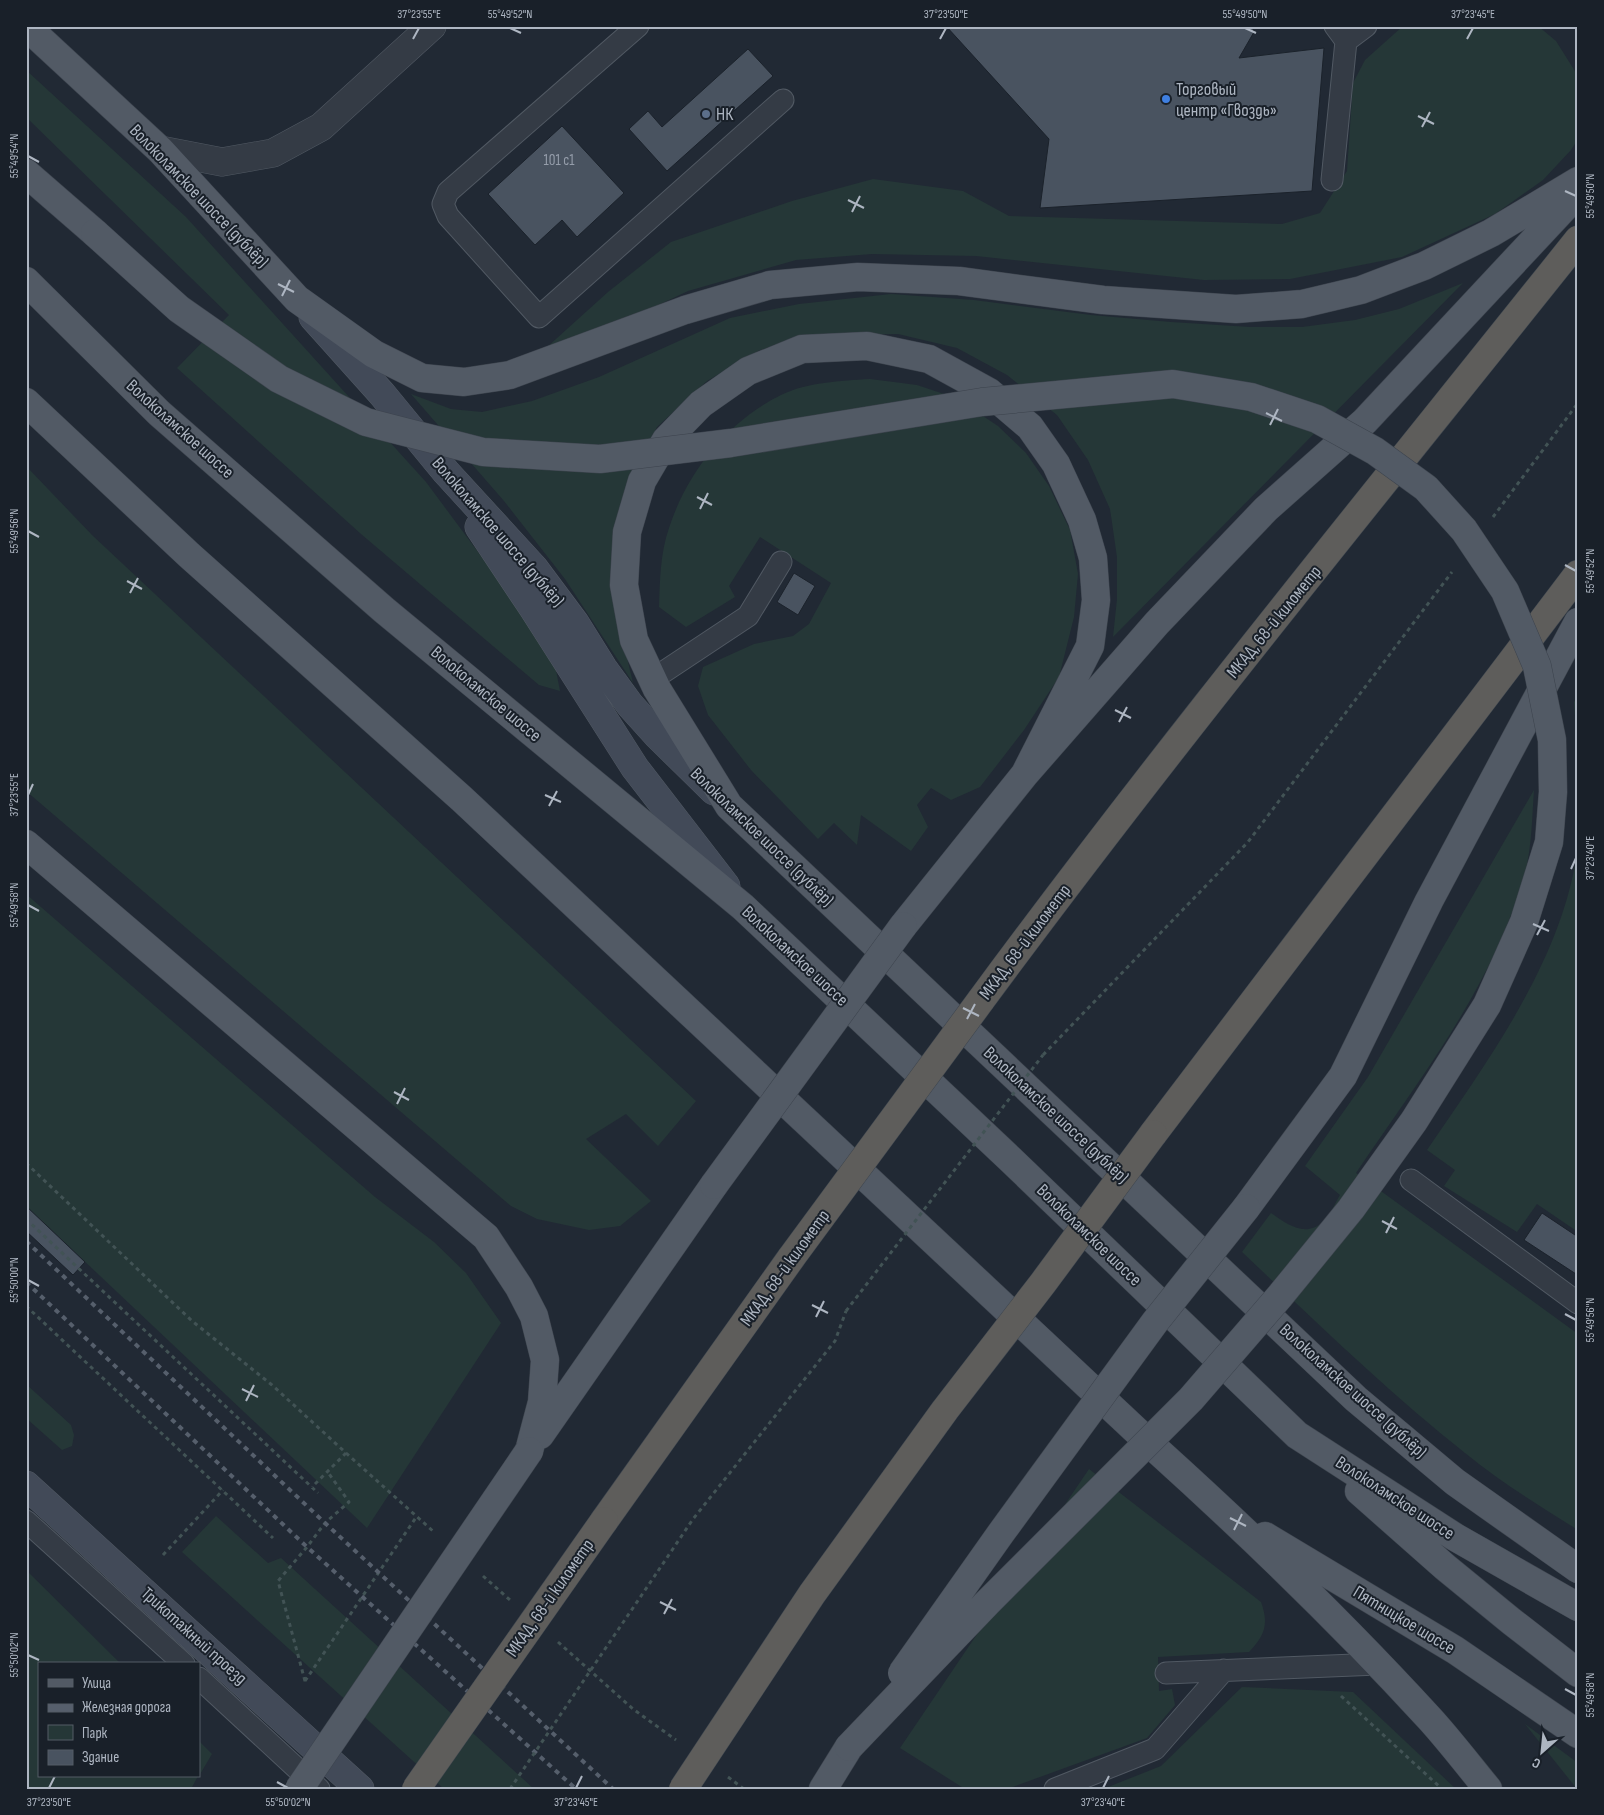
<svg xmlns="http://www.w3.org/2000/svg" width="1604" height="1815" viewBox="0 0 1604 1815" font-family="'Sofia Sans Condensed',sans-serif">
<rect width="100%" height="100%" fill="#212934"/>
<path fill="#253737" d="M1403,26H1538L1556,41L1578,76V139L1571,150L1543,180L1495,214L1402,257L1290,279L1204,280L976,256L872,254L796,260L688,291L557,353L546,348L608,292L671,242L792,201L873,179L963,191L1009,216L1282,224L1320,213L1347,171L1353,83L1365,60Z
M26,70L186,217L426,482L504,587L555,665L560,691L539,685L361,534L177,368L229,315L26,117Z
M1463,283L1113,637L1117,599V557L1110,509L1088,460L1057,415L1007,375L957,348L898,334L816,335L760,350L707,381L657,427L628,483L614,603L633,683L565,579L504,501L411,394L451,409L482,412L532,401L599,377L730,318L799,304L891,294L974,300L1091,315L1171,322L1250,327H1302L1355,320L1399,309Z
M870,379L917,385L956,398L998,426L1026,453L1049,486L1070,530L1078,574L1074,617L1059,677L1024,730L980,787L951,800L931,788L917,805L928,827L911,851L861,815L857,845L834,823L818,839L751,770L708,715L698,686L703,667L754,644L793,636L809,624L831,583L760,537L729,586L735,597L686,627L659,607C660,581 660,554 669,528C687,472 728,421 781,395C808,382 840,381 870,379Z
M26,466L92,535L696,1101L658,1146L626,1114L586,1139L651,1201L620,1226L589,1230L537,1219L511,1206L26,791Z
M1578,697V757L1574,702Z
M1534,790C1532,817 1532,846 1525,873C1494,985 1420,1078 1356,1173L1578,1334V1530C1539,1506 1501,1482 1465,1453C1387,1391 1315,1321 1242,1252L1271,1213C1287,1224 1305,1238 1323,1222C1330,1216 1335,1203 1340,1195L1305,1166L1368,1077Z
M1578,846V1232L1537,1204L1517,1232L1444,1186L1455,1170L1427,1150C1489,1059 1564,958 1578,846Z
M26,894L375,1197L434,1242L466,1273L501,1323L367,1528L26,1206Z
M26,1384L71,1425L74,1435L72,1446L62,1450L26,1418Z
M1089,1469L1261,1602C1269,1624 1265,1635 1249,1652L1158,1657L1159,1691L1172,1689L1175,1705L1147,1738L1007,1789H965L900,1748Z
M216,1516L268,1563L281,1558L534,1789H444L182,1552Z
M26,1570L121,1664H39V1776H198L191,1789H26Z
M1242,1687L1353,1692L1456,1789H1103L1161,1766Z
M1525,1724L1578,1763V1789H1577Z
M199,1741L212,1754L199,1776Z"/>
<path fill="#495360" stroke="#1b222b" d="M946,26H1252L1254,32L1239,58L1324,48L1312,191L1040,208L1049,139Z
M748,49L773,76L667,171L629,129L648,111L662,127Z
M562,126L624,193L577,237L562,220L535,245L488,194Z
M794,573L815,586L798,615L777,602Z
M26,1206L85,1262L73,1275L26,1231Z
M1542,1213L1578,1237V1272L1576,1274L1524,1240Z"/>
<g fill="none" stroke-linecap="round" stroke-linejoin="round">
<defs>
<path id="service" d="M638,26L448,192L443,204L448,216L539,317L783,100
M1346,41L1366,26
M1332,180L1346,41L1335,26
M653,679L748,616L781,562
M1411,1180L1578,1303
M26,1521L184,1664
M1166,1673L1378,1664
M199,1678L319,1789
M1055,1789L1155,1749L1224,1670"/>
<path id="minor" d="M160,150L222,162L273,153L321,127L432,26"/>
<path id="secondary" d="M313,317L382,394L446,472L534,568L575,623L603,668L630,705L658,736L714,791
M479,527L533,608L635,768L726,886
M26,1485L360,1789"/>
<path id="primary" d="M26,26L160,150L297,299L374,354L422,378L464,382L510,375L685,310L770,285L858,277L959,281L1103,300L1236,309L1302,304L1361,290L1424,266L1491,233L1578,181
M26,173L95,233
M26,281L159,413L384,610L743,907L1010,1159L1297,1435L1455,1537L1578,1607
M26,402L189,555L462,799L1159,1452C1253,1537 1344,1625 1430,1719C1450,1741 1469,1766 1488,1789
M1025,774L1090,646L1096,600L1093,558L1082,520L1056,464L1030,427L989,392L929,359L867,346L802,349L748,371L701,404L666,440L642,481L627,532L624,585L634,640L657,689L729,806L1356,1399L1455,1482L1578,1569
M26,844L486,1237L519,1287L534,1316L545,1360L542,1402L529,1451
M903,926L1025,774L1157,623L1266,509L1365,421L1578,193
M1246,1208L1343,1076L1429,901L1578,622
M540,1435L714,1185
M1359,1491L1445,1567L1511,1621L1578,1673
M1265,1536L1455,1650L1578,1734
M823,1789L849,1747"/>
<path id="trunk" d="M981,1000C1172,741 1377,492 1578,240
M1153,1134L1578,574
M604,1521L791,1258"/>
</defs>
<use href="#service" stroke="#515963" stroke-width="23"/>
<use href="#minor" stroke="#515963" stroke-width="29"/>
<use href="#secondary" stroke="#515963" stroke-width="29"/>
<use href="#primary" stroke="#3d444e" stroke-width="29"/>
<use href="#trunk" stroke="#3e464f" stroke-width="29"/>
<path stroke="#425355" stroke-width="3" stroke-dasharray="4 4" stroke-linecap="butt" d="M1493,517L1578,403
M1043,1055L1248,842L1452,572
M26,1163L192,1321L272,1385L346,1453L312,1487
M26,1219L318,1493
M26,1306L273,1538
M346,1453L434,1532
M163,1555L223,1490
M658,1571L693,1519L835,1341L846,1311
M483,1576L510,1600
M558,1642L633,1709L676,1740
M305,1681L278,1581L307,1547L325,1523L349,1502L327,1471
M305,1681L417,1516
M1341,1696L1442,1789
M728,1777L744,1789"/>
<use href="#service" stroke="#343b45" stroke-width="21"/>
<use href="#minor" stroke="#343b45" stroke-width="28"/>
<use href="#secondary" stroke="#424a58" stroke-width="28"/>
<use href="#primary" stroke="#525a65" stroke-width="28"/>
<use href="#trunk" stroke="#5e5d5b" stroke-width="28"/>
<path stroke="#565f6c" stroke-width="4" stroke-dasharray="5 5" stroke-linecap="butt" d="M26,1241L325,1523L613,1789
M26,1282L307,1547L576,1789"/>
<defs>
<path id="primary-bridge" d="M95,233L179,309L279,379L366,422L483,452L600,459L731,443L982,402L1173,384L1251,397L1317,419L1375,451L1426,488L1464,530L1505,591L1537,666L1552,740L1553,792L1549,842L1524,922L1487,1005L1414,1121L1351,1209L1280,1296L1191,1399L988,1602L849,1747
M714,1185L903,926
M902,1673L1001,1533L1155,1322L1246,1208
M299,1789L529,1451"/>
<path id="trunk-bridge" d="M791,1258L981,1000
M416,1789L604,1521
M683,1789L812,1594L945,1410L1043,1283L1153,1134"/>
</defs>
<use href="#primary-bridge" stroke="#3d444e" stroke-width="29" stroke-linecap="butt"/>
<use href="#trunk-bridge" stroke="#3e464f" stroke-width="29" stroke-linecap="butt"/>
<path stroke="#425355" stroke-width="3" stroke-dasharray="4 4" stroke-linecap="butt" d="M846,1311L1043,1055
M510,1789L658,1571"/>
<use href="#primary-bridge" stroke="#525a65" stroke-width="28"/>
<use href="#trunk-bridge" stroke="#5e5d5b" stroke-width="28"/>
</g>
<path fill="none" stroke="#aeb6c2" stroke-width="2" d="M510,28L521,33M1245,28L1256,33M413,39L419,28M940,39L946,28M1467,39L1473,28M1418,116L1434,124M1422,127L1430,112M28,156L39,162M1565,191L1576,196M848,200L864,208M852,212L860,196M278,284L294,292M282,296L290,280M1266,413L1282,421M1270,425L1278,409M697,497L712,505M700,509L708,493M28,531L39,537M1565,565L1576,571M127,581L142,589M130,593L138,578M1115,710L1131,718M1119,722L1127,707M28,795L33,784M545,795L561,802M549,806L557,791M1571,869L1576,858M28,905L39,911M1533,924L1549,931M1537,935L1545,920M963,1008L979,1016M967,1019L975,1004M394,1092L409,1100M397,1104L405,1088M1382,1221L1397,1229M1386,1233L1394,1217M28,1280L39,1286M812,1305L828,1313M1565,1314L1576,1320M816,1317L824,1301M242,1389L258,1397M246,1401L254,1385M1230,1518L1246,1526M1234,1530L1242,1514M660,1602L676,1610M664,1614L672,1599M28,1655L39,1660M1565,1689L1576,1695M277,1782L288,1788M49,1788L55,1776M576,1788L582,1776M1103,1788L1109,1776"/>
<circle fill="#3f7fe0" stroke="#192029" stroke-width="2" cx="1166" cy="99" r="5"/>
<circle fill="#5c6f8a" stroke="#192029" stroke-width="2" cx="706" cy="114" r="5"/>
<g text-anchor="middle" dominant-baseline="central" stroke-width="4" stroke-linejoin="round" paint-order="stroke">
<g font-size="15" fill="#959daa">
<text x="559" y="160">101 с1</text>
</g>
<g font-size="18" fill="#aeb6c2" stroke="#192029" text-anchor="start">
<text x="1176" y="89">Торговый<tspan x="1176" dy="21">центр «Гвоздь»</tspan></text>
<text x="716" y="114">НК</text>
</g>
<g font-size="18" fill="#aeb6c2" stroke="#192029">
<text transform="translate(199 196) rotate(46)">Волоколамское шоссе (дублёр)</text>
<text transform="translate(180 429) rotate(42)">Волоколамское шоссе</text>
<text transform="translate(498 532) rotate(49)">Волоколамское шоссе (дублёр)</text>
<text transform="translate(1274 622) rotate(-51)">МКАД, 68-й километр</text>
<text transform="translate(486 694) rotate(40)">Волоколамское шоссе</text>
<text transform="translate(762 837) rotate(44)">Волоколамское шоссе (дублёр)</text>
<text transform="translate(1025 942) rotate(-53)">МКАД, 68-й километр</text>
<text transform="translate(795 956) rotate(43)">Волоколамское шоссе</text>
<text transform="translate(1056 1115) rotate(43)">Волоколамское шоссе (дублёр)</text>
<text transform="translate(1089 1235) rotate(44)">Волоколамское шоссе</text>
<text transform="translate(785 1268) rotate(-54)">МКАД, 68-й километр</text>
<text transform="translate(1353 1391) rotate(42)">Волоколамское шоссе (дублёр)</text>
<text transform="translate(1395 1498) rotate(33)">Волоколамское шоссе</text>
<text transform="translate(550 1598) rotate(-55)">МКАД, 68-й километр</text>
<text transform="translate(1404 1620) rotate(31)">Пятницкое шоссе</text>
<text transform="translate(194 1636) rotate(42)">Трикотажный проезд</text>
</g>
</g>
<rect width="1604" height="1815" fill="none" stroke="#192029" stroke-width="55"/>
<rect x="38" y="1662" width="162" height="115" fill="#192029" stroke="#555c66"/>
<rect x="48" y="1679" width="25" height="8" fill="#525a65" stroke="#555c66"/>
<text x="82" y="1688" font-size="15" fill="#aeb6c2">Улица</text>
<rect x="48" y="1704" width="25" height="8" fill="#565f6c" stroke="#555c66"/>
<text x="82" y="1712" font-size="15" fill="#aeb6c2">Железная дорога</text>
<rect x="48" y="1725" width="25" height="15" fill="#253737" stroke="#555c66"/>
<text x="82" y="1738" font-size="15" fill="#aeb6c2">Парк</text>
<rect x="48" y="1750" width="25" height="15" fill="#495360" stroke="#555c66"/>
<text x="82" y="1762" font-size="15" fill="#aeb6c2">Здание</text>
<g transform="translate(1542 1752) rotate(207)" stroke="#192029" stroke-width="4" paint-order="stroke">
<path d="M0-4L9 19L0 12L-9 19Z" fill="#aeb6c2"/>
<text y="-8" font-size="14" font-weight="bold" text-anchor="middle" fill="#aeb6c2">С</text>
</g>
<rect x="28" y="28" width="1548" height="1760" fill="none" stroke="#aeb6c2" stroke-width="2"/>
<g font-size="12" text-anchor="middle" fill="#aeb6c2">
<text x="419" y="18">37°23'55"E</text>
<text x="510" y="18">55°49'52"N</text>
<text x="946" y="18">37°23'50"E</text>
<text x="1245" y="18">55°49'50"N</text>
<text x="1473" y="18">37°23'45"E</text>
<text transform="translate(14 156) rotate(-90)" y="4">55°49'54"N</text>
<text transform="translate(1590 196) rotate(-90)" y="4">55°49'50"N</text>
<text transform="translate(14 531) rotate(-90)" y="4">55°49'56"N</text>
<text transform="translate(1590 571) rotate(-90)" y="4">55°49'52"N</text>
<text transform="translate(14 795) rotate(-90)" y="4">37°23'55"E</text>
<text transform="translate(1590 858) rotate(-90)" y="4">37°23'40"E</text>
<text transform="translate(14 905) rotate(-90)" y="4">55°49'58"N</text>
<text transform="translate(14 1280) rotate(-90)" y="4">55°50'00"N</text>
<text transform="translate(1590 1320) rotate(-90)" y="4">55°49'56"N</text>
<text transform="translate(14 1655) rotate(-90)" y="4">55°50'02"N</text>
<text transform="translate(1590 1695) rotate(-90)" y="4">55°49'58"N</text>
<text x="49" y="1806">37°23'50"E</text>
<text x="288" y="1806">55°50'02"N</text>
<text x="576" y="1806">37°23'45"E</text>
<text x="1103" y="1806">37°23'40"E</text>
</g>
</svg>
